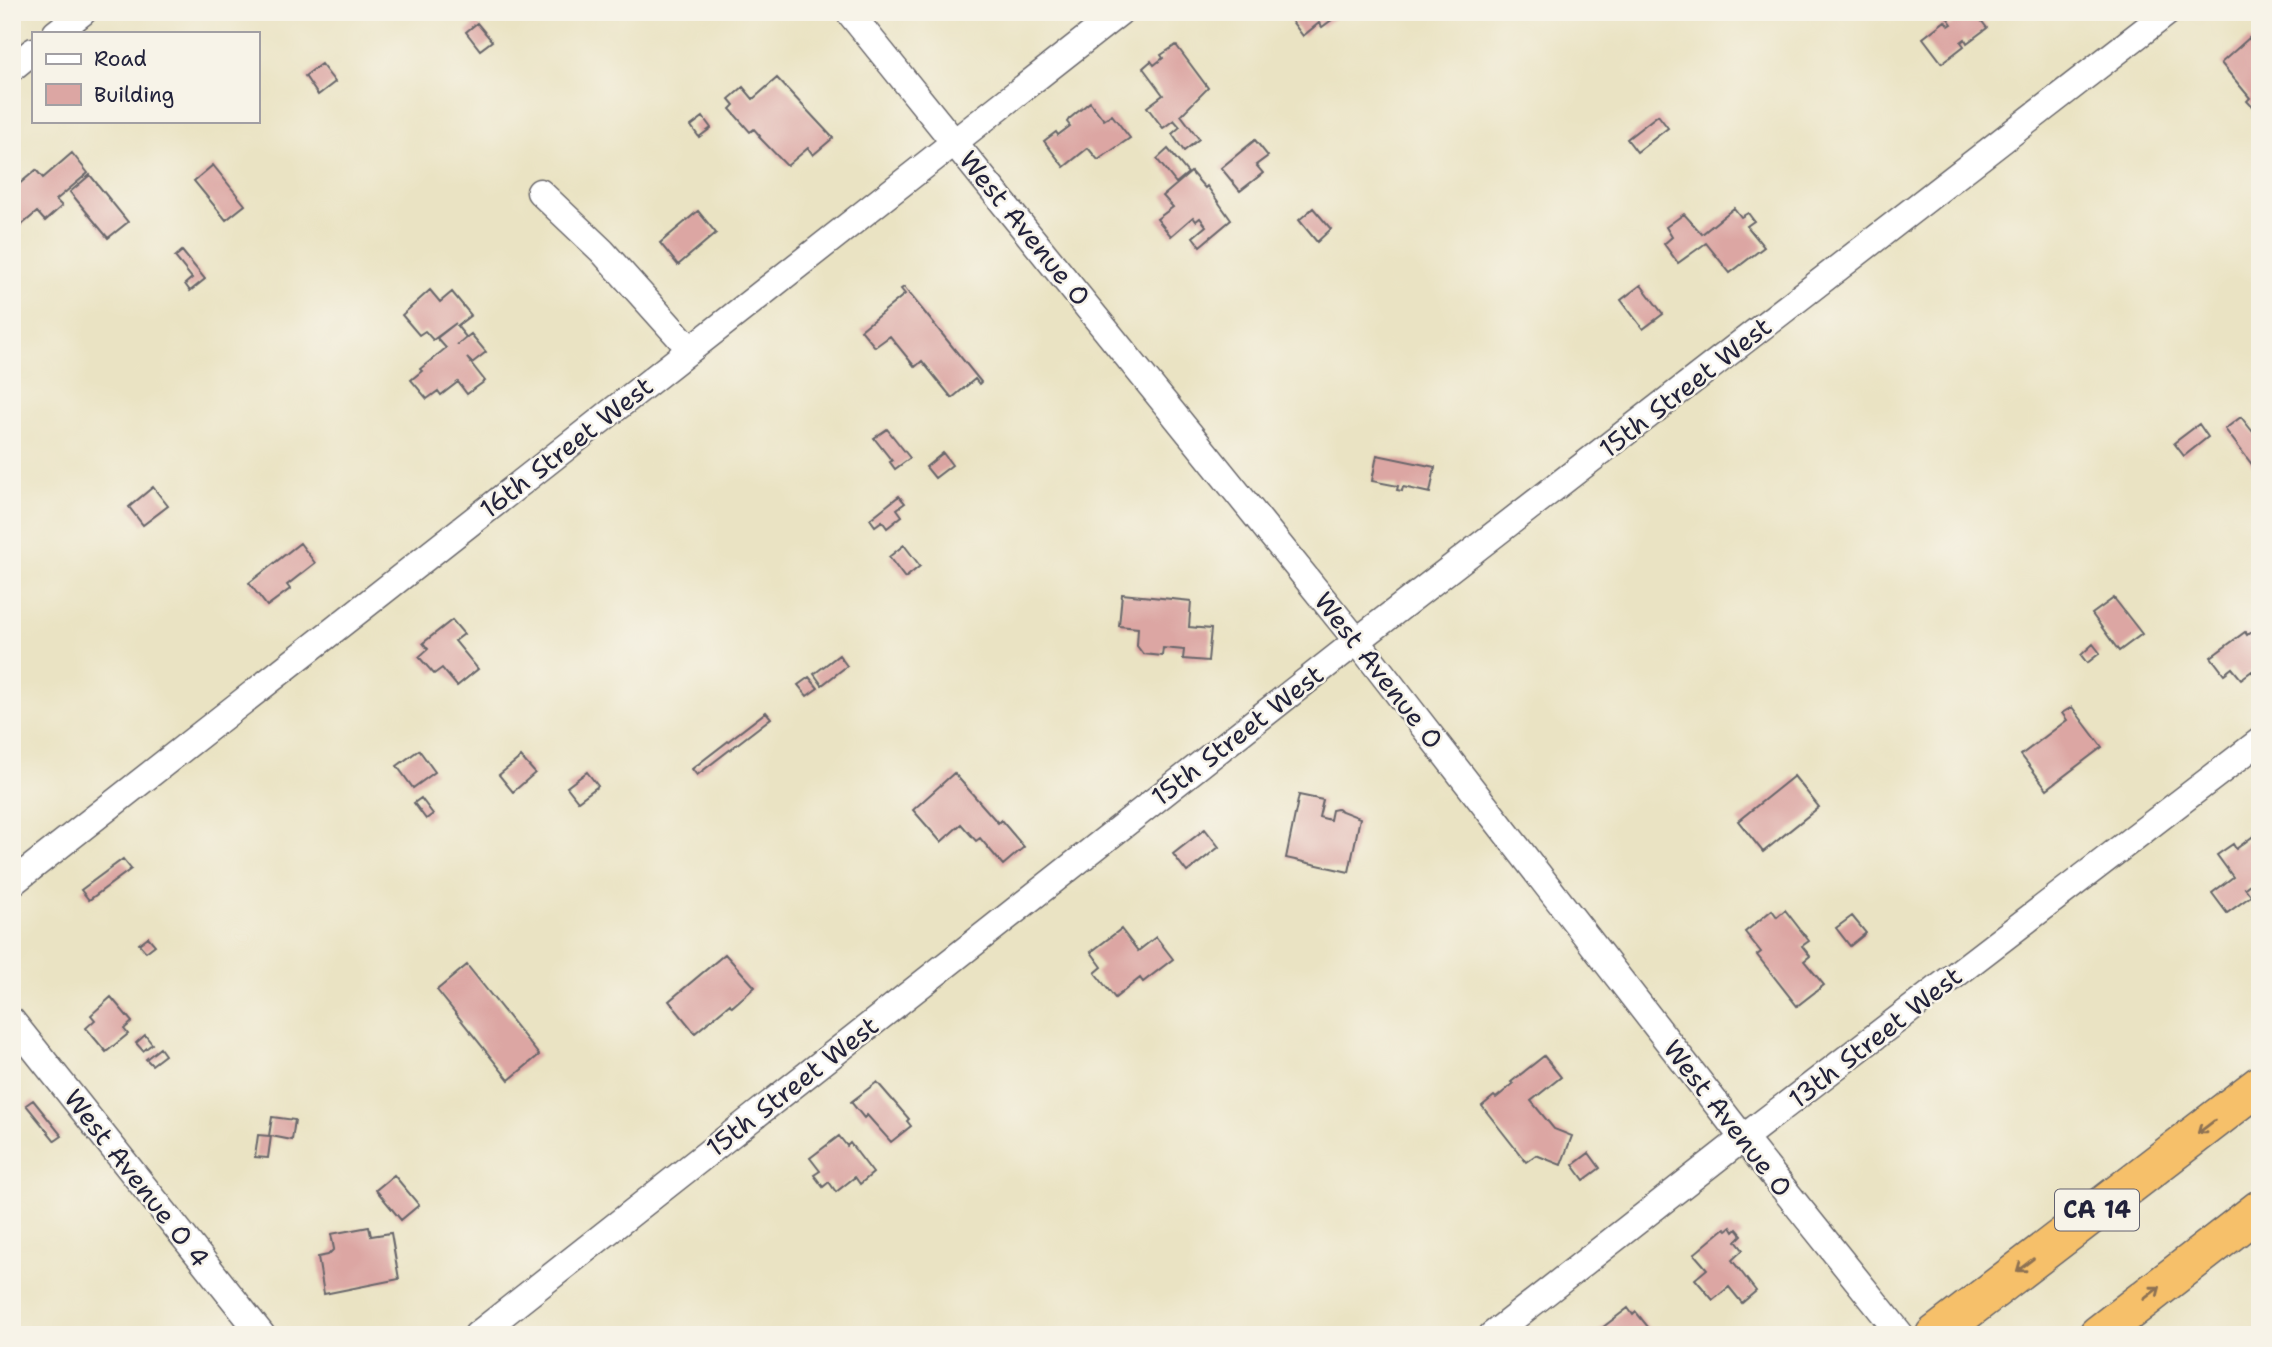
<svg xmlns="http://www.w3.org/2000/svg" width="2272" height="1347" viewBox="0 0 2272 1347" font-family="'Shantell Sans',sans-serif">
<rect width="100%" height="100%" fill="#f7f3e8"/>
<filter id="ink" filterUnits="userSpaceOnUse"><feTurbulence type="fractalNoise" baseFrequency=".0143" numOctaves="2"/><feDisplacementMap in="SourceGraphic" scale="14" xChannelSelector="R" yChannelSelector="G"/><feConvolveMatrix kernelMatrix="1 2 1 2 8 2 1 2 1" color-interpolation-filters="sRGB"/></filter>
<filter id="wash" filterUnits="userSpaceOnUse"><feTurbulence type="fractalNoise" baseFrequency=".00686" numOctaves="4" result="noise"/><feDisplacementMap in="SourceGraphic" scale="28" xChannelSelector="R" yChannelSelector="G"/><feGaussianBlur stdDeviation="1.57" result="paint"/><feColorMatrix in="noise" values="0 0 0 0 0 0 0 0 0 0 0 0 0 0 0 0 0 1.4 0 .05"/><feComposite in="paint" operator="in"/></filter>
<g filter="url(#wash)">
<rect width="100%" height="100%" fill="#eae3c3"/>
<g id="blocks">
<path fill="#dca6a3" d="M1285,12H1338L1340,14L1322,27L1319,23L1303,36Z
M1943,12H1981L1977,15L1987,28L1967,43L1965,39L1961,42L1964,46L1942,63L1923,38L1945,21L1949,26L1952,24Z
M477,23L492,41L480,50L466,32Z
M2260,35V115L2247,101L2250,98L2221,63L2249,38L2252,42Z
M1176,45L1208,88L1181,115L1199,139L1184,151L1172,134L1180,127L1174,120L1163,128L1147,107L1163,95L1143,68L1151,61L1154,65L1163,58L1161,55Z
M321,64L335,82L318,95L305,76Z
M777,78L833,138L813,155L808,148L787,166L759,137L760,136L754,129L750,132L730,109L734,105L729,99L743,87L753,99Z
M1090,102L1104,120L1112,115L1130,138L1098,160L1088,148L1064,167L1044,141L1056,132L1058,135L1070,126L1067,122L1069,119Z
M1658,115L1668,128L1637,152L1627,139Z
M703,117L711,128L699,137L691,126Z
M1255,140L1268,156L1256,165L1263,173L1240,191L1221,168Z
M1168,149L1188,173L1176,183L1157,159Z
M72,153L88,173L56,200L62,206L45,221L37,212L12,233V190L36,170L43,178Z
M213,165L245,205L226,220L194,181Z
M1191,172L1205,188L1207,186L1231,220L1200,246L1193,237L1206,226L1200,218L1196,221L1193,217L1171,236L1157,219L1173,207L1163,196Z
M90,175L128,222L108,238L70,192Z
M1313,208L1331,229L1317,242L1299,220Z
M1734,208L1741,217L1748,213L1754,221L1747,226L1764,247L1730,273L1706,243L1678,263L1664,244L1672,237L1666,227L1684,214L1702,234Z
M698,211L716,233L678,265L660,243Z
M182,251L205,279L190,291L185,284L192,278L175,257Z
M1641,285L1663,314L1643,329L1621,300Z
M904,287L981,382L979,384L975,379L952,398L922,361L915,367L890,336L875,347L861,330L905,294L901,289Z
M430,290L440,302L452,292L471,315L457,326L466,337L457,345L471,334L486,352L472,363L467,358L485,381L467,394L458,382L441,395L438,391L427,399L411,380L422,371L420,369L446,348L437,338L456,323L433,340L425,331L419,335L402,315Z
M2241,417L2260,441V475L2225,429Z
M2199,424L2208,437L2184,456L2174,443Z
M887,429L910,458L895,469L890,462L892,461L874,438Z
M943,453L952,465L935,478L926,467Z
M1377,455L1435,467L1430,493L1403,487L1402,491L1397,490L1398,486L1372,481Z
M153,487L168,506L143,525L129,507Z
M899,496L905,503L897,509L902,516L887,528L882,521L875,526L870,519Z
M300,543L315,563L287,585L290,589L267,606L249,583Z
M904,545L920,566L905,578L889,557Z
M1122,594L1191,601L1189,627L1211,629L1208,661L1183,659L1184,650L1163,648L1162,656L1143,654L1137,646L1138,628L1119,626Z
M2114,598L2142,634L2119,651L2092,614Z
M452,620L464,634L455,641L478,669L457,686L442,668L434,674L419,657L428,649L423,643Z
M2260,625V670L2254,674L2252,671L2241,679L2232,668L2224,674L2211,657L2245,632L2247,635Z
M2093,644L2100,653L2087,663L2081,655Z
M839,655L847,666L822,685L814,674Z
M809,677L818,688L807,696L798,685Z
M2072,707L2102,747L2047,789L2021,755L2067,720L2062,713Z
M766,712L771,718L697,775L692,769Z
M419,750L435,772L413,788L397,766Z
M521,757L535,773L513,792L499,775Z
M587,772L598,786L578,801L567,787Z
M954,773L998,823L1001,820L1024,847L1003,865L980,838L976,841L961,824L941,842L913,810Z
M1794,776L1819,807L1763,852L1738,821Z
M1299,795L1323,800L1319,817L1330,820L1332,810L1337,809L1360,818L1349,872L1286,858Z
M421,798L433,814L426,819L414,803Z
M1205,829L1219,847L1187,872L1173,854Z
M2260,831V884L2256,879L2245,888L2251,896L2227,913L2212,893L2233,877L2217,855L2233,844L2236,849Z
M123,859L131,869L89,900L81,890Z
M1772,910L1777,917L1785,910L1809,941L1802,946L1810,956L1804,961L1824,985L1797,1006L1757,955L1761,952L1745,932Z
M1852,916L1866,933L1850,946L1836,928Z
M1121,929L1138,951L1156,937L1173,959L1143,982L1140,978L1115,998L1095,973L1102,967L1091,952Z
M148,937L155,945L146,952L139,944Z
M725,954L755,987L732,1007L730,1004L695,1033L669,1001Z
M467,965L539,1055L509,1080L437,990Z
M111,997L132,1022L124,1029L128,1034L106,1052L86,1028L95,1020L91,1015Z
M145,1035L152,1044L143,1051L136,1043Z
M160,1048L165,1055L152,1065L146,1059Z
M1544,1056L1561,1077L1531,1101L1554,1129L1572,1136L1561,1165L1536,1155L1526,1162L1482,1106L1494,1096L1496,1098L1513,1084L1511,1082Z
M877,1082L909,1119L907,1121L911,1126L891,1142L867,1115L864,1118L851,1102Z
M33,1100L62,1136L55,1141L26,1105Z
M272,1117L295,1120L292,1140L271,1136L268,1158L255,1157L258,1135L269,1136Z
M839,1136L847,1146L850,1143L873,1173L860,1184L855,1177L836,1192L829,1182L823,1187L814,1175L820,1171L810,1158Z
M1589,1153L1600,1168L1584,1180L1573,1165Z
M394,1175L419,1205L401,1220L376,1190Z
M369,1227L371,1236L391,1233L399,1279L324,1294L318,1257L328,1255L334,1249L331,1234Z
M1731,1227L1734,1232L1737,1229L1742,1235L1736,1241L1743,1250L1732,1260L1756,1291L1742,1303L1729,1287L1713,1300L1695,1279L1707,1269L1694,1254L1725,1228L1727,1230Z
M1628,1308L1633,1315L1636,1312L1653,1333L1600,1335L1598,1331Z"/>
</g>
</g>
<g filter="url(#ink)">
<use href="#blocks" fill-opacity="0" stroke="#68666b" stroke-width="2"/>
<g fill="none" stroke-linecap="round" stroke-linejoin="round">
<defs>
<path id="minor" d="M849,12L1357,641L1743,1138L1901,1335
M56,33L83,12
M12,68L33,51
M540,192L602,251L690,349
M12,883L1120,12
M12,1021L262,1335
M477,1335L1357,641L2168,12
M1492,1335L1743,1138L2260,741"/>
<path id="highway" d="M1935,1335L2260,1085
M2098,1335L2260,1209"/>
</defs>
<use href="#minor" stroke="#68666b" stroke-width="29"/>
<use href="#highway" stroke="#68666b" stroke-width="41"/>
<use href="#minor" stroke="#fff" stroke-width="26"/>
<use href="#highway" stroke="#f6c06b" stroke-width="38"/>
</g>
<defs><path id="oneway-shaft" d="M-6 0H5M1.5-3L5.5 0L1.5 3" fill="none" stroke-width="1.6" stroke-linecap="round" stroke-linejoin="round" transform="scale(1.75)"/></defs>
<g stroke="#8c7153">
<use href="#oneway-shaft" transform="translate(2206 1127) rotate(143)"/>
<use href="#oneway-shaft" transform="translate(2025 1265) rotate(143)"/>
<use href="#oneway-shaft" transform="translate(2152 1293) rotate(-38)"/>
</g>
</g>
<g text-anchor="middle" dominant-baseline="central" stroke-width="5" stroke-linejoin="round" paint-order="stroke">
<rect fill="#f7f3e8" stroke="#62616f" stroke-width="2" x="2055" y="1189.5" width="84" height="41" rx="5"/>
<g font-size="24" font-weight="bold" fill="#22223b">
<text x="2097" y="1210">CA 14</text>
</g>
<g font-size="26" fill="#22223b" stroke="#f7f3e8">
<text transform="translate(1025 228) rotate(51)">West Avenue O</text>
<text transform="translate(1685 387) rotate(-38)">15th Street West</text>
<text transform="translate(566 447) rotate(-38)">16th Street West</text>
<text transform="translate(1379 670) rotate(52)">West Avenue O</text>
<text transform="translate(1237 735) rotate(-38)">15th Street West</text>
<text transform="translate(1875 1037) rotate(-38)">13th Street West</text>
<text transform="translate(792 1086) rotate(-38)">15th Street West</text>
<text transform="translate(1728 1118) rotate(52)">West Avenue O</text>
<text transform="translate(137 1178) rotate(52)">West Avenue O 4</text>
</g>
</g>
<rect width="2272" height="1347" fill="none" stroke="#f7f3e8" stroke-width="42"/>
<rect x="32" y="32" width="228" height="91" fill="#f7f3e8" stroke="#a29fa3" stroke-width="2"/>
<rect x="46" y="54" width="35" height="10" fill="#ffffff" stroke="#a29fa3" stroke-width="2"/>
<text x="94" y="66" font-size="21" fill="#22223b">Road</text>
<rect x="46" y="84" width="35" height="21" fill="#dca6a3" stroke="#a29fa3" stroke-width="2"/>
<text x="94" y="102" font-size="21" fill="#22223b">Building</text>
</svg>
